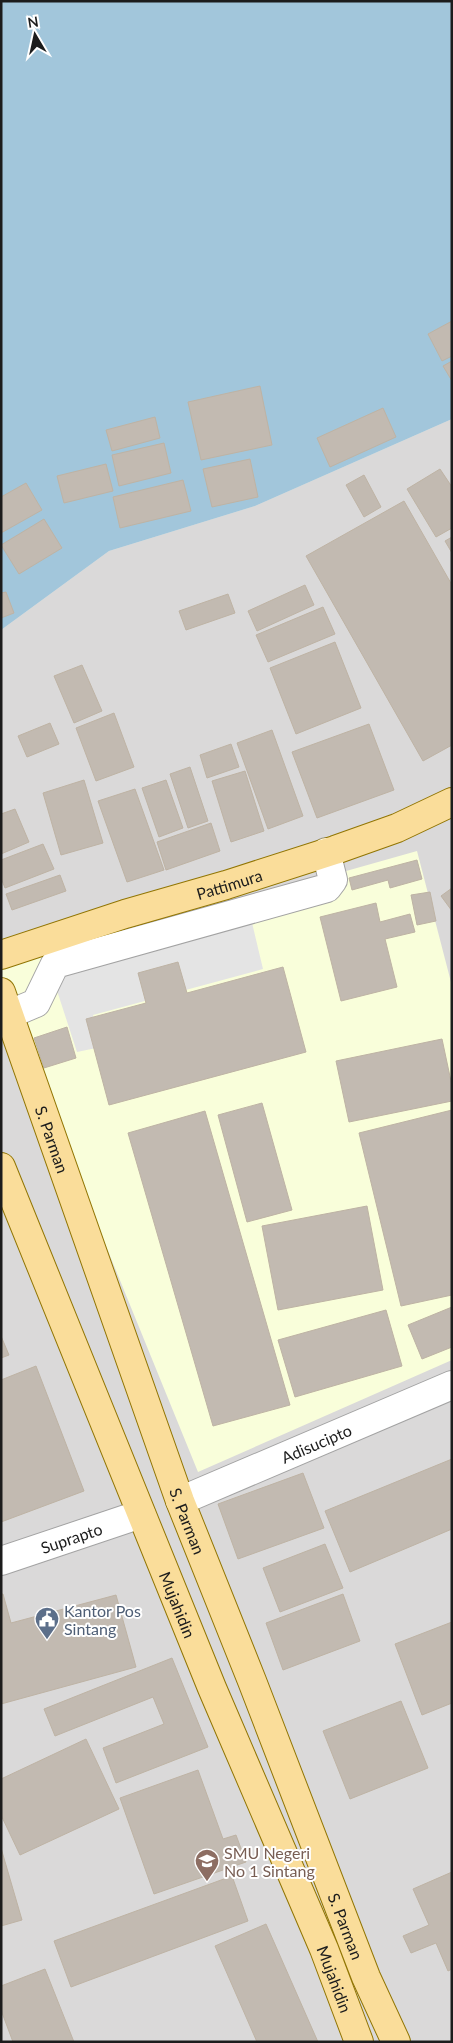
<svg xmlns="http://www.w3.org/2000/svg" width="453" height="2043" viewBox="0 0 453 2043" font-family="Lato,sans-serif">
<rect width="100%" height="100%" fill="#edebe2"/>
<path fill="#dad9d9" d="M452,419V2042H1V630L109,551L255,506Z"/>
<path fill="#f9feda" d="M417,851L452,986V1360L198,1472L1,988V963L286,888Z"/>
<path fill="#e4e4e4" d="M248,906L263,969L93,1015L101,1047L77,1052L47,960Z"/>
<path fill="#a2c6db" d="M1,1H452V419L255,506L109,551L1,630Z"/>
<path fill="#c2bab1" stroke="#beb3a4" d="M452,321V356L442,361L428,334Z
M452,361V381L443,366Z
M260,386L272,445L201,460L188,402Z
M383,408L396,437L330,467L317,438Z
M155,417L160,438L112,451L106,430Z
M164,443L171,473L119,486L112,455Z
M250,459L258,497L212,507L203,469Z
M106,464L113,491L64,503L57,476Z
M440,469L452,487V528L436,537L407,489Z
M364,475L381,507L364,517L346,485Z
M183,480L191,511L120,528L113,497Z
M26,483L42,510L1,533V497Z
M404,501L452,585V745L423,761L306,556Z
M44,519L62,548L19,574L1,545Z
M452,537V553L445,541Z
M305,585L314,605L257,631L248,611Z
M6,592L14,613L1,618V593Z
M228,594L235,613L186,630L179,611Z
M323,607L335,634L268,662L256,635Z
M335,642L361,708L296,734L270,668Z
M82,665L102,711L74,723L54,676Z
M114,713L134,767L96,781L76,728Z
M50,723L59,744L27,757L18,736Z
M369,724L394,790L317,818L292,752Z
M272,730L303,816L268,829L237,743Z
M231,744L239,767L207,778L200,755Z
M190,767L208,821L188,828L170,774Z
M245,771L264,831L231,842L212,781Z
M84,780L103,843L61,855L43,793Z
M166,780L183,828L159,837L142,788Z
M135,789L164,870L127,882L98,801Z
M15,809L29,842L1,854V814Z
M211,823L220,851L166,870L157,842Z
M43,844L54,869L5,888L1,878V860Z
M417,860L422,879L390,888L388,880L352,890L349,878Z
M60,875L66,891L12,910L6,894Z
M452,888V911L441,896Z
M430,892L436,921L417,925L411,895Z
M376,903L380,922L410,914L415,932L385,939L397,987L341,1001L320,917Z
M178,962L187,993L283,967L306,1052L109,1105L86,1019L146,1003L138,973Z
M67,1027L76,1058L44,1068L34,1038Z
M442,1039L452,1086V1101L349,1122L336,1061Z
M262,1103L292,1210L247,1222L218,1115Z
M452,1110V1295L401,1306L359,1133Z
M205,1111L290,1405L213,1426L128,1133Z
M367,1206L383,1290L278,1310L262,1226Z
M452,1307V1347L422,1359L408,1325Z
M386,1310L402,1366L295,1397L278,1340Z
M1,1336L9,1355L1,1358Z
M36,1366L84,1491L1,1522V1380Z
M452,1459V1529L350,1572L325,1511Z
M303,1473L324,1528L238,1559L218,1504Z
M325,1544L343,1588L280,1612L263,1568Z
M1,1594H3L11,1623L116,1595L136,1667L1,1704Z
M343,1594L360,1641L283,1670L266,1623Z
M452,1622V1703L422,1715L395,1644Z
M172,1658L208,1747L116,1783L103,1748L164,1724L153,1697L55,1736L44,1709Z
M401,1701L428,1768L350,1799L323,1731Z
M86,1739L119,1809L20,1855L1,1815V1779Z
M198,1770L223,1839L236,1835L246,1862L154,1894L120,1798Z
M1,1848L22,1920L1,1926Z
M452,1872V1969L448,1971L436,1943L411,1953L403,1936L429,1925L413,1889Z
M232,1876L248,1921L71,1987L54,1941Z
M266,1924L318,2042H257L215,1946Z
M45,1969L74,2042H13L1,2010V1986Z"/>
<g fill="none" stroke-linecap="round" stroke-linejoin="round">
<defs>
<g id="minor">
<path d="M10,1014L36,1003L55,964L327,888L333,880L326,852"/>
<path id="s1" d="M180,1501L452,1385"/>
<path id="s2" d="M1,1561L141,1514"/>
</g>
<g id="major">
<path id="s3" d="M1,955L125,914L226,885L335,850L397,828L452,802"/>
<path id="s4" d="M1,992L180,1501L252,1681L366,1977L396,2042"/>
<path id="s5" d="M1,1167L212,1688L324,1949L359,2042"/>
</g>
</defs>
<use href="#minor" stroke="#a3a3a3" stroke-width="30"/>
<use href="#major" stroke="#917503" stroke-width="30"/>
<use href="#minor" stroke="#fff" stroke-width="28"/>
<use href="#major" stroke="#fadd9a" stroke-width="28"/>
</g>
<defs>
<symbol id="civic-pin" viewBox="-11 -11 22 30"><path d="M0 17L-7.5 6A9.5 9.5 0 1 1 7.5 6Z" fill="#5c6f8a" stroke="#fff"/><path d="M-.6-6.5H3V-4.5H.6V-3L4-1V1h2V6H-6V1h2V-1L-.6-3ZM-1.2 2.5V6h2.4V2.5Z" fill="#fff"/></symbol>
<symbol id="school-pin" viewBox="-11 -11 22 30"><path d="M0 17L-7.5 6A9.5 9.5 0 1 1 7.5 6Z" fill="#8d6e63" stroke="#fff"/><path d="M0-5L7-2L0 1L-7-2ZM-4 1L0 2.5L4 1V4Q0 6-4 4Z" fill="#fff"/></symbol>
</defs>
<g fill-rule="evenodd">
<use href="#civic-pin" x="33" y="1605" width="28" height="38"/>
<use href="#school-pin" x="193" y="1847" width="28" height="38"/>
</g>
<g text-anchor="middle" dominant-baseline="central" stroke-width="4" stroke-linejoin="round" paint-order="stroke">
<g font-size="16" fill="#1c1c1c" stroke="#fff">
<text stroke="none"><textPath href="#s3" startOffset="239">Pattimura</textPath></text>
<text stroke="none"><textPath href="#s4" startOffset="156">S. Parman</textPath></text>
<text stroke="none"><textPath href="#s1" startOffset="148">Adisucipto</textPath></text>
<text stroke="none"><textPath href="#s4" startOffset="561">S. Parman</textPath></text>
<text stroke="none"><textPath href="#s2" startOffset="74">Suprapto</textPath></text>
<text stroke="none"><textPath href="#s5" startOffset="472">Mujahidin</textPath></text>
<text stroke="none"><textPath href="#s4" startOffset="996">S. Parman</textPath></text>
<text stroke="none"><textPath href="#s5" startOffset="878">Mujahidin</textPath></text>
</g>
<g font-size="16" fill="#4e5e75" stroke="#fff" text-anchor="start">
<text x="64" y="1610">Kantor Pos<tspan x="64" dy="18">Sintang</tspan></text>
</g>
<g font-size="16" fill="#785e54" stroke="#fff" text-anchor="start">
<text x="224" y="1852">SMU Negeri<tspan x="224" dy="18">No 1 Sintang</tspan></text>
</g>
</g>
<rect width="453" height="2043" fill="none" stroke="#1c1c1c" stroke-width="5"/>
<g transform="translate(35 35) rotate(351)" stroke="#ffffff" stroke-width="4" paint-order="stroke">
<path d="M0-4L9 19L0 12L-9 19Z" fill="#1c1c1c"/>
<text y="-8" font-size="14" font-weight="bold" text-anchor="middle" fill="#1c1c1c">N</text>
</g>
</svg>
